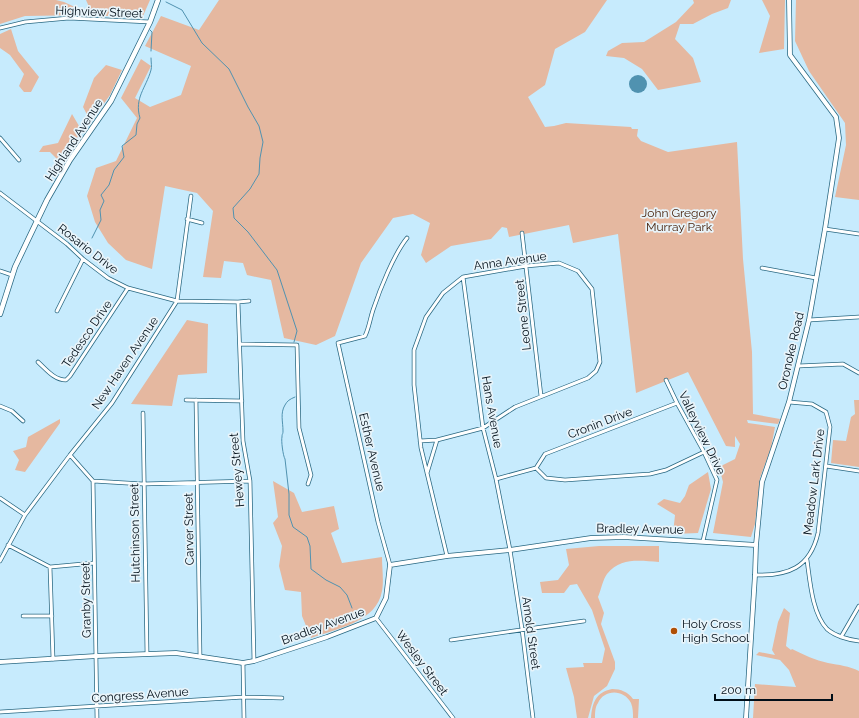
<svg xmlns="http://www.w3.org/2000/svg" width="859" height="718" viewBox="0 0 859 718" font-family="Raleway,sans-serif">
<rect width="100%" height="100%" fill="#c7ebfd"/>
<path fill="#e5b8a0" d="M0,0H56L64,2L92,15L25,16L0,24Z
M86,0H150L143,16H99L90,9Z
M219,0H607L585,32L555,49L545,85L528,97L545,127L554,126L566,123L631,127L632,129H638L637,136L641,141L668,152L737,142L743,259L752,352L753,414L780,419L778,424L747,420L748,423L775,427L771,448L760,478L755,524L751,537L713,533L723,482L719,467L735,459L740,444L735,436V447L726,446L688,372L636,393L618,234L573,243L569,225L509,237L507,228L502,227L491,239L451,246L426,263L421,255L430,223L413,214L393,218L361,263L335,336L316,345L284,338L271,280L247,275L243,263L224,261L221,278L203,277L213,211L197,193L165,186L152,269L126,260L108,243L95,222L87,196L96,168L116,161L137,118L121,98L141,59L151,66L135,98L150,107L181,95L191,66L145,46L161,16L199,30Z
M693,0H731L728,8L712,14L693,24H680L675,39L693,58L701,82L658,90L642,69L624,58L606,56L608,51L622,43L644,42L676,22L694,3Z
M762,0H785L784,49L759,53L770,16Z
M796,0H859V200L835,197L846,145L845,123L809,71L795,41Z
M11,29L18,51L39,77L31,92H24L19,86L24,74L10,55L0,48V34Z
M106,65L122,70L110,95L91,122L83,107L94,78Z
M72,114L82,131L60,162L50,152H39L43,146L58,143Z
M187,320L208,324L207,373L178,375L172,406L131,404Z
M854,400H859V467L831,463L833,440L846,441L851,417L855,414Z
M60,419V423L25,472L15,470L19,460L13,451L26,447L28,437Z
M708,472L711,489L698,533L673,534L675,515L657,504L664,499L680,503L685,496L689,485Z
M273,481L294,493L302,512L334,506L339,529L331,533L342,563L382,557C382,568 384,581 382,591C377,622 336,629 311,638L302,616L301,592L285,590L279,566L282,546L273,523L278,517Z
M599,546H659V562C640,561 621,557 607,574C603,579 601,590 598,597L604,613L601,624L615,662V669L607,686L594,696L588,718H577L574,697L566,668L584,667L583,663H602L605,649L592,610L577,584L570,585L564,593H542L540,582L558,580L569,565L566,549Z
M784,608L790,613L786,646L791,650L792,649C804,655 815,660 828,663C839,665 849,666 859,671V718H753L755,684L796,687L789,670L780,660L756,655L759,652L775,655L772,650L778,622Z
M612,689C621,689 628,692 633,699H639L638,718H633C633,713 633,708 631,703C624,689 604,689 598,703C595,707 595,713 595,718H591C592,703 596,692 612,689Z"/>
<path fill="#5092b0" d="M629 84a9 9 0 1 1 18 0a9 9 0 1 1-18 0Z"/>
<g fill="none" stroke-linecap="round" stroke-linejoin="round">
<path stroke="#5092b0" stroke-width="1" d="M166,2L182,10L202,43L229,69L248,107L259,126L263,142L260,158L259,174L250,189L233,208L234,218L248,232L277,270L297,331L294,342
M150,30L152,32L151,51
M92,238L101,220L100,210L104,201L101,195L109,185L114,170L124,157L122,146L136,135L137,124L140,118C134,98 146,88 151,70C152,67 151,62 151,58
M295,397C290,399 287,401 285,405C280,413 283,422 283,431C283,435 282,433 282,437C281,440 283,456 285,459L289,494V515L293,527L307,537L310,546L311,569L326,580L340,587L347,595L352,608"/>
<defs>
<path id="minor" d="M0,28L25,22L69,18L150,22
M0,138L19,160
M0,193L67,244L83,259L108,278L128,288L177,301L238,302L249,301
M187,219L202,223
M825,229L859,234
M522,233L541,396
M762,268L816,278
M0,271L12,275
M463,277L483,428L496,479L510,550L522,629L533,718
M238,302L243,441L250,481L254,661
M57,311L83,259
M809,320L859,317
M241,344L297,345L299,428L311,475L308,484
M38,362C46,369 54,380 66,380L70,376L128,288
M798,366L843,364L859,373
M666,380L677,403L704,452L717,480L703,541
M186,400L242,401
M196,400L200,657
M0,406L12,411L23,421
M143,413L147,654
M420,441L437,440
M70,455L93,481L143,484L250,481
M826,466L859,471
M536,468L545,454L677,403
M427,473L437,440L483,428L515,407L588,378L596,371L600,362L592,289L578,271L559,263L526,266L463,277L443,293L426,317L414,350V385L421,448L447,556
M496,479L536,468L546,478L565,480L650,474L666,470L704,452
M93,481L97,718
M0,498L25,515
M8,545L50,567L94,563
M807,560C810,581 812,613 827,629C835,636 849,640 859,641
M0,561L25,515L70,455L112,403L177,301L191,196
M390,565L378,522L338,343L365,336C369,328 370,319 373,310C380,289 394,254 407,238
M50,567L53,659
M755,575C788,576 810,568 818,533L830,427L826,412L812,404L789,402
M23,616H52
M376,618L453,718
M841,637L859,606
M451,640L584,621
M243,663L244,718
M0,712L244,697L282,698"/>
<path id="tertiary" d="M0,662L96,656L176,653L243,663L254,661L327,637L376,618L386,598L390,565L447,556L510,550L591,538L624,537L756,545
M746,718L755,575L756,545L762,482L789,402L809,320L825,229L839,138L836,117L790,55L789,0"/>
<path id="secondary" d="M0,314L15,267L47,200L70,160L111,101L150,22L158,0"/>
</defs>
<use href="#minor" stroke="#296882" stroke-width="4.5"/>
<use href="#tertiary" stroke="#296882" stroke-width="5.5"/>
<use href="#secondary" stroke="#296882" stroke-width="6"/>
<use href="#minor" stroke="#fff" stroke-width="3"/>
<use href="#tertiary" stroke="#fff" stroke-width="4"/>
<use href="#secondary" stroke="#fff" stroke-width="4.5"/>
</g>
<circle fill="#af4f05" stroke="#e8f4fa" stroke-width="1.5" cx="674" cy="631" r="4"/>
<g text-anchor="middle" dominant-baseline="central" stroke-width="3.5" stroke-linejoin="round" paint-order="stroke">
<g font-size="12" fill="#000e18" stroke="#e8f4fa">
<text transform="translate(99 12) rotate(2)">Highview Street</text>
<text transform="translate(74 140) rotate(-57)">Highland Avenue</text>
<text transform="translate(88 249) rotate(38)">Rosario Drive</text>
<text transform="translate(510 261) rotate(-8)">Anna Avenue</text>
<text transform="translate(523 315) rotate(-96)">Leone Street</text>
<text transform="translate(87 334) rotate(-56)">Tedesco Drive</text>
<text transform="translate(791 351) rotate(-77)">Oronoke Road</text>
<text transform="translate(125 363) rotate(-56)">New Haven Avenue</text>
<text transform="translate(492 412) rotate(80)">Hans Avenue</text>
<text transform="translate(600 423) rotate(-21)">Cronin Drive</text>
<text transform="translate(702 433) rotate(64)">Valleyview Drive</text>
<text transform="translate(372 452) rotate(77)">Esther Avenue</text>
<text transform="translate(237 470) rotate(-95)">Hewey Street</text>
<text transform="translate(814 482) rotate(-83)">Meadow Lark Drive</text>
<text transform="translate(189 529) rotate(-91)">Carver Street</text>
<text transform="translate(640 529) rotate(1)">Bradley Avenue</text>
<text transform="translate(135 533) rotate(-91)">Hutchinson Street</text>
<text transform="translate(86 600) rotate(-91)">Granby Street</text>
<text transform="translate(323 626) rotate(-20)">Bradley Avenue</text>
<text transform="translate(531 633) rotate(82)">Arnold Street</text>
<text transform="translate(422 663) rotate(53)">Wesley Street</text>
<text transform="translate(140 695) rotate(-4)">Congress Avenue</text>
</g>
<g font-size="12" fill="#48220c" stroke="#e8f4fa">
<text x="679" y="213">John Gregory<tspan x="679" dy="14">Murray Park</tspan></text>
</g>
<g font-size="12" fill="#000e18" stroke="#e8f4fa" text-anchor="start">
<text x="682" y="624">Holy Cross<tspan x="682" dy="14">High School</tspan></text>
</g>
</g>
<path d="M715 694v6h117v-6" fill="none" stroke="#000e18" stroke-width="2"/>
<text x="721" y="694" font-size="12" fill="#000e18" stroke="#e8f4fa" stroke-width="3" paint-order="stroke">200 m</text>
</svg>
